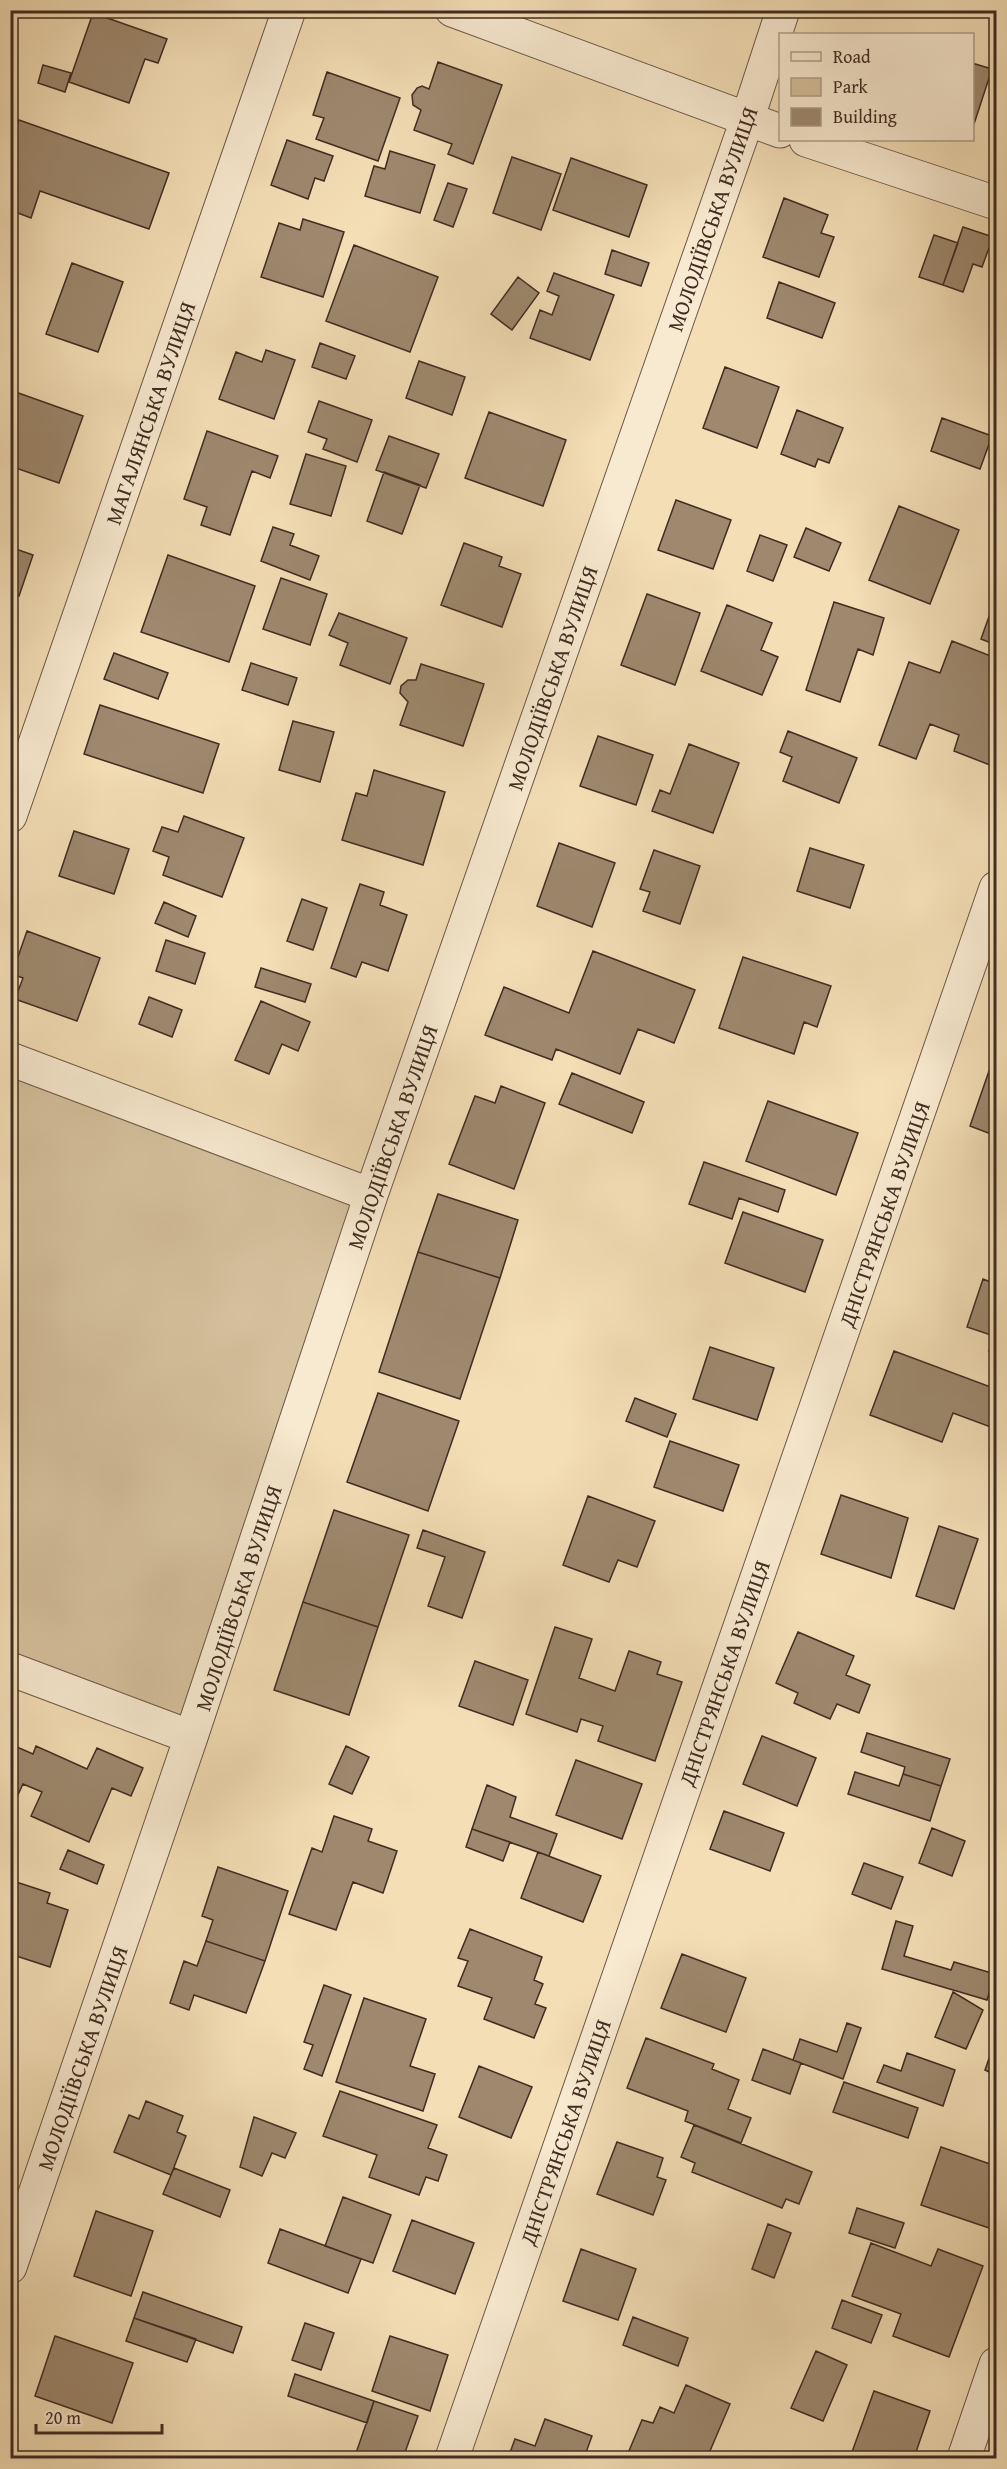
<svg xmlns="http://www.w3.org/2000/svg" width="1007" height="2469" viewBox="0 0 1007 2469" font-family="'Gentium Book Plus',serif">
<rect width="100%" height="100%" fill="#f4deb6"/>
<filter id="stains"><feTurbulence type="fractalNoise" baseFrequency=".00333" numOctaves="4"/><feColorMatrix values="0 0 0 0 .2 0 0 0 0 .09 0 0 0 0 .02 0 0 0 .5 -.17"/></filter>
<radialGradient id="worn" r=".72"><stop offset=".6" stop-color="#630" stop-opacity="0"/><stop offset="1" stop-color="#630" stop-opacity=".3"/></radialGradient>
<path fill="#d5c09d" stroke="#8a7660" stroke-width="1.5" d="M11,1058L373,1195L192,1738L11,1671Z"/>
<path fill="#9e896f" stroke="#402c22" stroke-width="1.5" d="M93,13L167,39L158,63L145,59L129,103L69,82Z
M438,62L502,85L473,164L448,154L452,144L414,130L421,110L413,105L412,95L417,88L422,86L429,89Z
M972,63L992,69L974,124H972Z
M43,65L71,73L65,92L38,83Z
M327,72L400,98L378,161L316,139L324,118L313,115Z
M19,120L169,173L149,229L40,191L31,218L10,210V145Z
M287,140L333,156L324,181L315,178L308,199L271,185Z
M390,151L435,165L420,213L365,196L374,166L385,169Z
M512,157L561,174L541,230L493,213Z
M571,158L647,185L629,237L553,210Z
M448,183L467,189L453,227L434,220Z
M784,198L828,215L821,233L834,237L819,277L763,257Z
M303,219L344,232L323,297L261,277L279,223L300,230Z
M963,227L993,237L982,267L973,264L963,292L943,285Z
M934,235L958,243L943,285L919,277Z
M354,245L438,277L410,352L326,321Z
M612,250L649,263L641,286L605,274Z
M72,263L123,282L98,352L46,334Z
M554,273L614,295L590,360L530,338L540,310L552,315L559,296L547,291Z
M518,277L539,293L512,330L491,314Z
M779,282L835,303L822,338L767,318Z
M320,343L355,356L346,379L312,367Z
M266,350L295,360L274,419L219,399L236,352L262,362Z
M419,361L465,377L452,415L406,398Z
M725,367L779,387L757,448L703,428Z
M10,390L83,416L59,483L10,466Z
M319,401L372,420L357,462L323,449L327,439L308,432Z
M797,410L843,428L829,463L818,459L815,467L781,454Z
M489,412L566,440L543,506L465,478Z
M942,418L992,436L980,469L931,451Z
M207,431L278,456L270,478L252,471L230,535L201,525L207,507L184,499Z
M389,436L439,454L426,488L376,470Z
M306,454L346,466L331,516L290,504Z
M384,472L420,485L402,534L367,521Z
M676,500L731,520L713,569L658,550Z
M899,506L959,530L930,604L869,580Z
M273,527L294,534L290,545L319,556L310,580L261,561Z
M806,528L841,543L829,571L794,557Z
M760,535L787,545L773,581L747,571Z
M464,543L502,557L499,566L521,574L502,627L441,605Z
M10,547L33,555L19,596L10,593Z
M168,555L255,586L229,662L141,632Z
M281,578L327,594L310,645L263,629Z
M647,594L700,613L675,685L621,665Z
M834,602L884,618L873,655L858,649L840,702L806,690Z
M727,605L772,623L761,650L778,657L762,695L701,671Z
M992,608L996,610V645L981,639Z
M339,613L407,638L390,684L340,665L348,643L329,635Z
M952,641L996,658V748L990,765L954,751L959,735L930,724L916,759L879,745L909,662L940,673Z
M114,653L168,673L158,699L104,679Z
M251,663L297,678L288,705L242,690Z
M421,664L484,684L463,746L400,725L408,702L400,693L401,686L408,680H416Z
M100,705L219,744L203,793L84,754Z
M293,721L334,732L320,782L279,770Z
M788,731L857,758L839,803L783,781L792,757L780,752Z
M598,736L653,755L636,805L580,786Z
M689,744L739,763L713,833L652,811L660,790L670,794Z
M374,770L445,792L423,865L342,840L356,793L367,796Z
M184,816L244,838L222,897L163,875L169,857L153,851L162,827L178,832Z
M74,831L129,849L114,894L59,876Z
M559,843L615,863L592,927L537,906Z
M810,848L864,865L850,908L797,891Z
M654,850L700,866L680,924L643,911L650,892L640,889Z
M360,884L384,892L380,905L407,915L388,971L362,962L356,977L331,968Z
M302,899L327,908L313,950L287,941Z
M164,902L196,916L188,937L155,923Z
M27,931L100,958L77,1021L15,999L23,978L12,974Z
M166,940L205,953L195,984L156,971Z
M593,951L695,990L674,1043L638,1029L620,1074L556,1049L552,1060L485,1035L504,987L569,1013Z
M743,957L831,986L817,1027L804,1022L794,1054L719,1028Z
M261,968L311,984L305,1002L255,987Z
M149,997L182,1010L172,1037L139,1024Z
M261,1001L310,1022L298,1051L282,1044L269,1074L235,1060Z
M989,1071L996,1073V1136L970,1126Z
M572,1073L644,1102L632,1133L559,1104Z
M501,1086L545,1103L514,1189L449,1164L475,1096L495,1103Z
M768,1101L858,1133L836,1195L746,1161Z
M704,1162L785,1190L778,1212L739,1198L732,1219L689,1204Z
M438,1194L518,1220L500,1278L418,1252Z
M743,1212L823,1240L805,1292L725,1263Z
M418,1252L500,1278L460,1399L379,1372Z
M983,1279L996,1284V1354L989,1351L994,1336L967,1327Z
M710,1347L774,1368L757,1420L693,1399Z
M894,1351L996,1389V1429L953,1413L942,1442L870,1415Z
M378,1393L459,1421L428,1511L347,1482Z
M635,1398L676,1414L667,1437L626,1421Z
M670,1441L739,1465L723,1511L654,1487Z
M841,1495L908,1518L891,1578L821,1554Z
M588,1496L655,1521L637,1567L618,1560L609,1582L563,1565Z
M334,1510L409,1535L378,1627L303,1602Z
M939,1526L978,1539L954,1609L916,1596Z
M423,1530L485,1552L462,1618L428,1606L445,1557L417,1548Z
M303,1602L378,1627L349,1715L274,1690Z
M555,1627L592,1639L579,1678L615,1691L629,1651L661,1662L657,1674L682,1682L655,1761L598,1741L603,1726L581,1719L577,1732L526,1714Z
M798,1632L854,1656L846,1675L870,1685L859,1713L837,1704L830,1719L794,1703L798,1693L776,1683Z
M475,1661L528,1680L513,1725L459,1706Z
M867,1733L950,1759L941,1786L903,1774L905,1767L861,1752Z
M762,1736L816,1758L797,1806L743,1784Z
M10,1744L33,1754L36,1746L87,1769L97,1748L143,1768L131,1796L112,1788L89,1842L31,1816L42,1792L23,1784L10,1812Z
M346,1746L369,1757L352,1794L329,1784Z
M576,1760L642,1784L622,1839L556,1815Z
M855,1772L899,1786L903,1774L941,1786L930,1821L848,1794Z
M487,1785L516,1797L510,1817L557,1834L549,1856L472,1829Z
M724,1811L784,1833L770,1871L710,1849Z
M334,1816L372,1829L368,1841L397,1851L383,1893L353,1882L336,1930L289,1914L312,1848L322,1852Z
M932,1828L965,1841L952,1876L919,1863Z
M472,1829L510,1842L503,1861L466,1847Z
M68,1850L104,1865L97,1884L60,1869Z
M538,1852L601,1876L583,1922L521,1898Z
M864,1863L903,1877L891,1909L852,1894Z
M218,1867L288,1891L265,1961L206,1941L213,1920L202,1916Z
M10,1880L50,1893L47,1903L68,1910L50,1967L10,1954Z
M896,1921L913,1926L904,1956L951,1970L954,1962L995,1974L987,2000L882,1969Z
M470,1929L542,1957L534,1980L543,1984L535,2004L546,2008L534,2038L484,2019L492,1998L458,1986L468,1961L458,1958Z
M206,1941L265,1961L246,2013L194,1995L189,2010L170,2003L184,1961L197,1966Z
M682,1954L746,1978L726,2032L661,2008Z
M324,1985L351,1995L322,2076L304,2069L313,2045L304,2042Z
M953,1992L983,2010L966,2049L935,2037Z
M364,1998L426,2019L410,2066L435,2074L423,2111L336,2082Z
M847,2023L861,2028L843,2079L793,2060L800,2039L837,2052Z
M646,2038L714,2064L712,2069L739,2080L728,2109L751,2118L741,2143L685,2121L688,2111L627,2088Z
M996,2038V2075L985,2070Z
M763,2049L801,2063L790,2094L752,2080Z
M907,2053L955,2070L943,2106L877,2082L884,2065L901,2071Z
M479,2066L532,2087L511,2138L459,2117Z
M844,2082L918,2108L908,2138L833,2112Z
M340,2091L437,2125L428,2148L447,2155L438,2181L426,2177L419,2195L369,2177L377,2155L323,2136Z
M146,2101L183,2116L177,2132L186,2136L171,2175L114,2152L129,2115L139,2119Z
M254,2117L296,2133L285,2158L272,2153L262,2176L240,2167Z
M694,2125L812,2172L799,2204L786,2199L782,2208L692,2172L695,2163L681,2157Z
M617,2142L663,2158L657,2177L666,2180L653,2215L597,2194Z
M941,2147L996,2166V2214L992,2229L921,2205Z
M174,2168L230,2190L220,2217L163,2194Z
M343,2197L391,2215L373,2263L325,2246Z
M857,2208L904,2223L895,2248L849,2233Z
M96,2211L153,2231L131,2296L74,2276Z
M412,2220L474,2243L455,2294L393,2271Z
M768,2224L791,2233L774,2278L752,2269Z
M280,2229L361,2259L348,2293L268,2263Z
M871,2243L931,2266L938,2249L983,2266L949,2357L893,2336L901,2314L852,2296Z
M581,2249L636,2269L618,2320L563,2301Z
M143,2292L242,2327L233,2353L134,2318Z
M842,2300L882,2315L871,2343L832,2328Z
M633,2317L688,2338L678,2366L623,2345Z
M134,2318L196,2339L187,2362L126,2341Z
M305,2323L334,2333L321,2370L292,2360Z
M55,2336L133,2363L112,2423L35,2396Z
M390,2336L448,2355L430,2411L372,2391Z
M816,2351L847,2365L823,2421L791,2408Z
M295,2374L374,2401L367,2423L288,2396Z
M686,2385L730,2404L707,2458H626L642,2420L653,2423L660,2407L674,2413Z
M874,2391L930,2411L914,2458H869L852,2452Z
M374,2401L418,2416L403,2458H374L356,2453Z
M545,2419L592,2436L584,2458H508L515,2439L535,2446Z"/>
<g fill="none" stroke-linecap="round" stroke-linejoin="round">
<defs>
<path id="street" d="M452,10L780,131
M806,140L996,203
M10,816L289,10
M10,1059L371,1195
M10,1669L191,1737
M10,2267L191,1737L371,1195L747,120L783,10
M452,2458L996,888
M964,2458L996,2364"/>
</defs>
<use href="#street" stroke="#6d5847" stroke-width="35"/>
<use href="#street" stroke="#f8ead0" stroke-width="33"/>
</g>
<g text-anchor="middle" dominant-baseline="central" stroke-width="5" stroke-linejoin="round" paint-order="stroke">
<g font-size="22" fill="#402c22" stroke="#f8ead0">
<text transform="translate(712 219) rotate(-71)">МОЛОДІЇВСЬКА ВУЛИЦЯ</text>
<text transform="translate(150 413) rotate(-71)">МАГАЛЯНСЬКА ВУЛИЦЯ</text>
<text transform="translate(552 678) rotate(-71)">МОЛОДІЇВСЬКА ВУЛИЦЯ</text>
<text transform="translate(392 1137) rotate(-71)">МОЛОДІЇВСЬКА ВУЛИЦЯ</text>
<text transform="translate(884 1214) rotate(-71)">ДНІСТРЯНСЬКА ВУЛИЦЯ</text>
<text transform="translate(238 1598) rotate(-72)">МОЛОДІЇВСЬКА ВУЛИЦЯ</text>
<text transform="translate(724 1673) rotate(-71)">ДНІСТРЯНСЬКА ВУЛИЦЯ</text>
<text transform="translate(82 2058) rotate(-71)">МОЛОДІЇВСЬКА ВУЛИЦЯ</text>
<text transform="translate(565 2132) rotate(-71)">ДНІСТРЯНСЬКА ВУЛИЦЯ</text>
</g>
</g>
<rect width="1007" height="2469" fill="none" stroke="#f4deb6" stroke-width="36"/>
<rect x="12" y="12" width="983" height="2445" fill="none" stroke="#402c22" stroke-width="3"/>
<rect x="18" y="18" width="971" height="2433" fill="none" stroke="#402c22" stroke-width="1.5"/>
<rect x="779" y="33" width="195" height="108" fill="#f8ead0" stroke="#ae9e8a" stroke-width="1.5"/>
<rect x="791" y="52" width="30" height="9" fill="#f8ead0" stroke="#ae9e8a" stroke-width="1.5"/>
<text x="833" y="63" font-size="18" fill="#402c22">Road</text>
<rect x="791" y="78" width="30" height="18" fill="#d5c09d" stroke="#ae9e8a" stroke-width="1.5"/>
<text x="833" y="93" font-size="18" fill="#402c22">Park</text>
<rect x="791" y="108" width="30" height="18" fill="#9e896f" stroke="#ae9e8a" stroke-width="1.5"/>
<text x="833" y="123" font-size="18" fill="#402c22">Building</text>
<path d="M36 2424v9h126v-9" fill="none" stroke="#402c22" stroke-width="3"/>
<text x="45" y="2424" font-size="18" fill="#402c22" stroke="#f8ead0" stroke-width="4.5" paint-order="stroke">20 m</text>
<rect width="100%" height="100%" filter="url(#stains)"/>
<rect width="100%" height="100%" fill="url(#worn)"/>
</svg>
